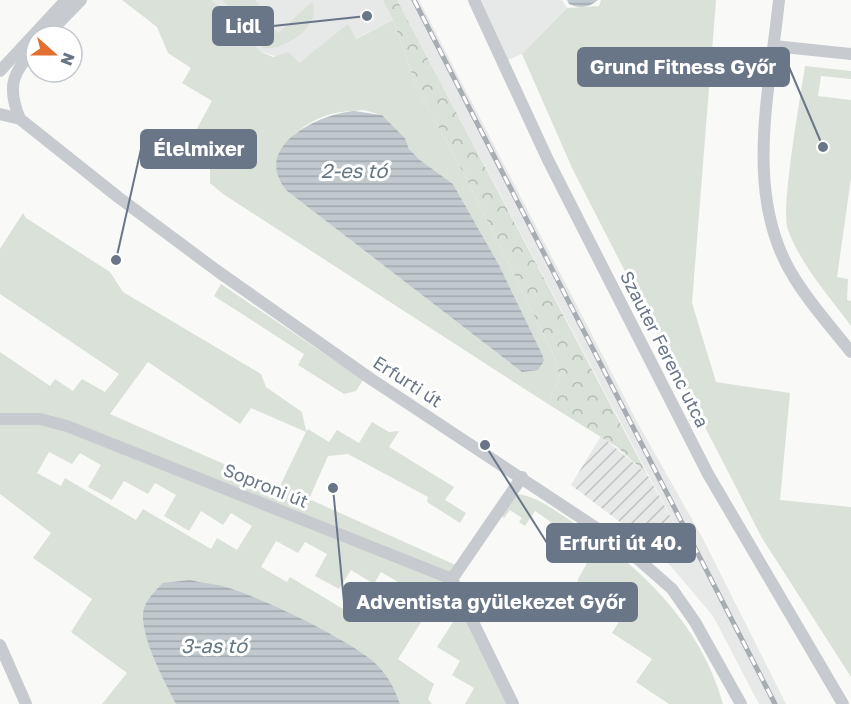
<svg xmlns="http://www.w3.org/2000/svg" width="851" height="704" viewBox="0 0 851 704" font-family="'Golos Text',sans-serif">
<defs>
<pattern id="industrial-furrows" width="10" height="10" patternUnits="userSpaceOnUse" patternTransform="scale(1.5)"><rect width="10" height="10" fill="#e7e8e8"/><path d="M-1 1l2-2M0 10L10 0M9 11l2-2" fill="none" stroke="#bfc1c2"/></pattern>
<pattern id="forest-crowns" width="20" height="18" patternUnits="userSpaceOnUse" patternTransform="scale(1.5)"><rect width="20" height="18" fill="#dae1d8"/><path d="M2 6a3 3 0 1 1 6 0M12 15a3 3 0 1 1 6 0" fill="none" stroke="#b5bbb5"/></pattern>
<pattern id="water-rules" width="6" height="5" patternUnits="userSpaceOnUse" patternTransform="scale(1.5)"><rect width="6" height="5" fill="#c1c9ce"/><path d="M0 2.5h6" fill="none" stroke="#a1a8ad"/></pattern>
</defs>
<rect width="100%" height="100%" fill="#f9f9f7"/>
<path fill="#e7e8e8" d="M212,0H383L393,20L355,39L348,25L299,63L261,52Z
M397,0H419L636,420L702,537L786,704H759L713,616L657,550L674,523Z
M474,0H562L567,8L522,54L503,62Z"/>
<path fill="url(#industrial-furrows)" d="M601,436L647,474L674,523L657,550L571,485Z"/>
<path fill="#dae1d8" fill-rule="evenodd" d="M122,0H212L261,52L273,57L289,52L299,63L348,24L356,39L393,20L415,83L466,178L552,351L560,377L548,404L223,194L210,183V162L187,147L212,101L182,83L191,68L168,53L157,27ZM364,110L382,115L405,138L409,149L420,160L453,184L499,265L542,354L518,369L287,191C259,157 299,123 331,114C342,111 353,111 364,110Z
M223,0H255L264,11L246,26Z
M601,0H716L692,303L716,382L790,393L780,500L851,507V677L762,538L573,170L522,54L567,8L599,6Z
M312,2C323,25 285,51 263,48L250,35L266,20L278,33Z
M805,66L851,71V79L821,76L818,96L851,100V178L837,277L848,279L847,300L851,301V326C829,296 801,265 788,230C780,211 801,94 805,66Z
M23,213L26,218L110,272L123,292L261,374L266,387L302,412L306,431L308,429L329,442L337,430L359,443L372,422L389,432L399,431L389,447L454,487L445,500L466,513L460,523L427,502L428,497L348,454L328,456L309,499L460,567L452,579L513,704H465L474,688L452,675L460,661L437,647L453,622L430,608L398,659L434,684L428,699L432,704H400C385,652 321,631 277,608L150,649L176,704H102L127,673L71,632L92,599L33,558L51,533L0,494V352L50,386L55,379L73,391L82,379L105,392L119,374L0,294V249ZM148,362L240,424L251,408L306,432L279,488L110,414ZM49,452L72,464L80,453L101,465L88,487L112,500L124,481L148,494L155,483L176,495L164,516L189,531L201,511L223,525L231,513L252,526L237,550L217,538L211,549L143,509L136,520L65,478L61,486L37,473ZM276,541L298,553L305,542L327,554L315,576L339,589L351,570L374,584L381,572L403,585L387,611L369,601L358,618L290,577L287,582L261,567Z
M221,284L363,380L356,391L344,394L298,365L304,354L214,296Z
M518,494C538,497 554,510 571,521C639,564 701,624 723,704H669L636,682L652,659L612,633L626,610L586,586L577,600L578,579L591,556L547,529L551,522L535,511L525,526L519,522L522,518L510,510L504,518L501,515Z"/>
<path fill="url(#forest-crowns)" d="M383,0H397L647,474L617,447L548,404L560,377L552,351L466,178L415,83L393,20Z"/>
<path fill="url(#water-rules)" d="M567,0H598C589,8 580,9 569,4Z
M354,111L382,115L405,138L409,149L420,160L453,184L499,265L542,354L544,361L538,370L522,372L287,191C250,147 318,114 354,111Z
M190,580C202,583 215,584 226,587C260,597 353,641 377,665C388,676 395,689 400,704H176C164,680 142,641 143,614C144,601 155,591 163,583Z"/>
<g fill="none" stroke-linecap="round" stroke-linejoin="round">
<path stroke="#c7cace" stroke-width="12" d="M474,0L548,160L708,474L843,704
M779,0C770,90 742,197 795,279C811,305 832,328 851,352
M46,36L81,0
M774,46L851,54
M0,71L66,0
M0,114L20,119L118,197L216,270L371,379L622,545L672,589L695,622L741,704
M20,119C6,86 13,72 36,47
M0,419H40L67,426L452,579L513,704
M452,579L522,477
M0,645L26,704"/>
<defs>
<path id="rail" d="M414,0L775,704"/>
</defs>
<use href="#rail" stroke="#a8acb3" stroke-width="5"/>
<use href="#rail" stroke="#fff" stroke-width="3" stroke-dasharray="9" stroke-linecap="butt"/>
</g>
<g text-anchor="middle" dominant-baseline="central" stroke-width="6" stroke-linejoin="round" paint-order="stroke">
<g font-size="18" fill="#697687" stroke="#fff">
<text transform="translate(665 349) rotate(63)">Szauter Ferenc utca</text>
<text transform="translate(408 381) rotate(33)">Erfurti út</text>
<text transform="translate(266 485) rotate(22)">Soproni út</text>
</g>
<g font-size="20" font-style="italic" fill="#657783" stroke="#fff">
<text x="354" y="170">2-es tó</text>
<text x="214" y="645">3-as tó</text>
</g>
</g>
<path fill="none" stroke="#697687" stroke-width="2" d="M367 16L273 26M823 147L789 67M116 260L141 149M485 445L547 543M333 488L344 602"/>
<g fill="#697687" stroke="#fff" stroke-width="2">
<circle cx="367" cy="16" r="6"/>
<circle cx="823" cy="147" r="6"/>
<circle cx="116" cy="260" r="6"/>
<circle cx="485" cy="445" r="6"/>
<circle cx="333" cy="488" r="6"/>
</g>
<g fill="#697687" stroke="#697687" stroke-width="2">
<rect x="213" y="7" width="60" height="38" rx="6"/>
<rect x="578" y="48" width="211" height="38" rx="6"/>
<rect x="141" y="130" width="115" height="38" rx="6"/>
<rect x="547" y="524" width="148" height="38" rx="6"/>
<rect x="344" y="583" width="293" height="38" rx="6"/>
</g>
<g font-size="20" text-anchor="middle" font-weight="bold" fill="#fff">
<text x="243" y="33">Lidl</text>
<text x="683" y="74">Grund Fitness Győr</text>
<text x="199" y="156">Élelmixer</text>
<text x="621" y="550">Erfurti út 40.</text>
<text x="491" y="609">Adventista gyülekezet Győr</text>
</g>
<g transform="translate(54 54) rotate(111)"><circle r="28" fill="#ffffff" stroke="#c3c8cf" stroke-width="1.5"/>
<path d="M0-4.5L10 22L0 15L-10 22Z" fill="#e07030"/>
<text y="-9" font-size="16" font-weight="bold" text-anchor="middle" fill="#697687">N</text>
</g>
</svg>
